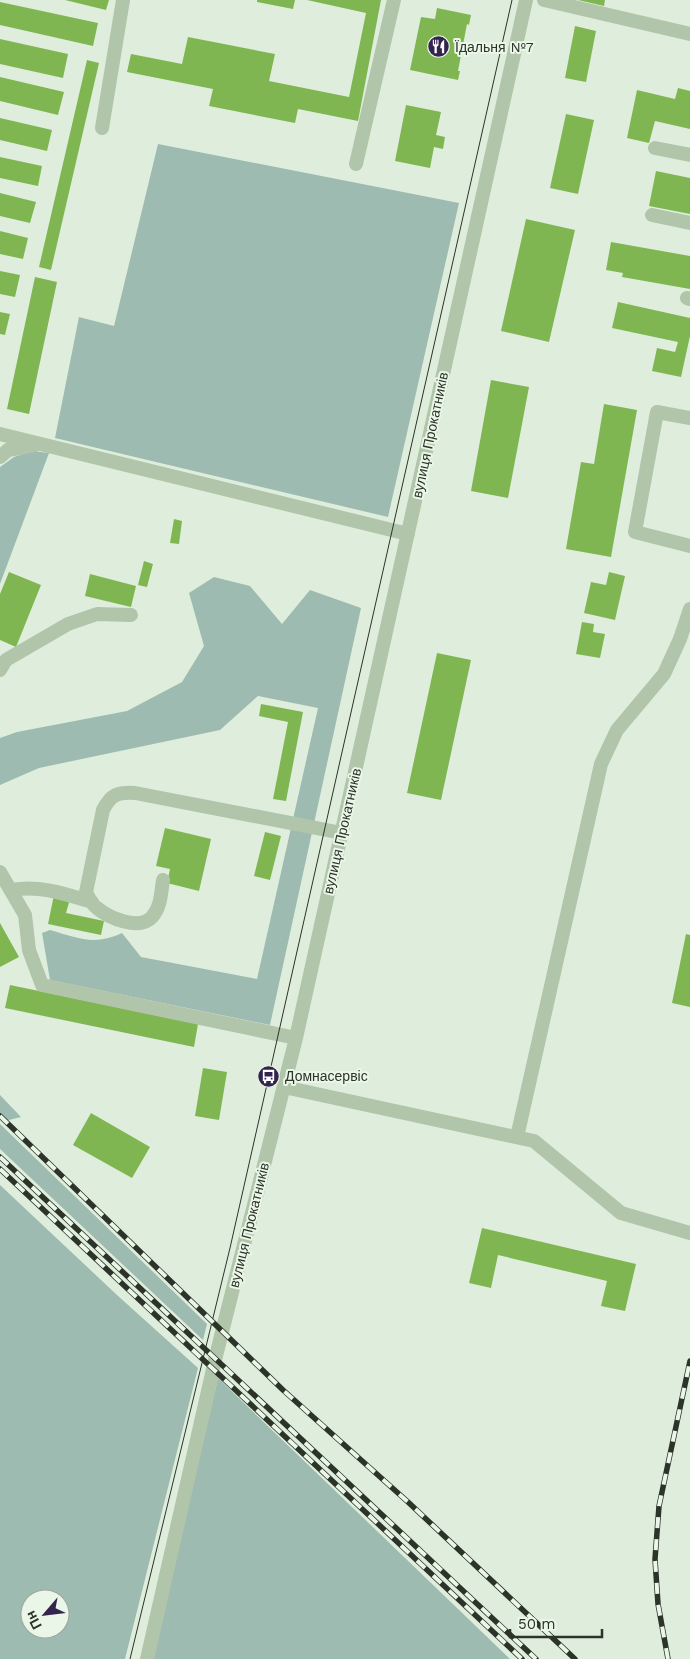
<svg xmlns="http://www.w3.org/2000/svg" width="690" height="1659" viewBox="0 0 690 1659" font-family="'Work Sans',sans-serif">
<rect width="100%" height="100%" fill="#dfeedc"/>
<path fill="#9ebbb1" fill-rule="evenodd" d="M158,144L459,203L388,517L55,438L79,317L114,326Z
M32,451L49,453L0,584V467L14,457Z
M214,577L250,586L282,624L310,590L361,608L270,1025L50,980L42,933L50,930C78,938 94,946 122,933L141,957L257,979L318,708L258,696L220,730L39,768L0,785V738L17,732L127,711L182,682L204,646L189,593Z
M0,1095L21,1117L5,1121L0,1117Z
M0,1124L207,1324L203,1340L0,1149Z
M0,1185L117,1295L198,1368L125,1659H0ZM30,1599H60V1629H30Z
M218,1378L510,1659H152Z"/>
<path fill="#7fb652" d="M65,0H109L106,10Z
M257,0H295L293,9L257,2Z
M307,0H381L358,121L298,109L295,123L209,106L213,89L127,72L131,54L182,64L188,37L275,54L269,81L349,97L366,13Z
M578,0H605L604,6Z
M0,2L98,23L93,46L0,25Z
M437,8L471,15L469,25L467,24L458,71H460L458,80L410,70L421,17L435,19Z
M575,26L596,31L586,82L565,78Z
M0,39L68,54L63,78L0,64Z
M87,60L99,63L51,270L39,267Z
M0,77L64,92L58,115L0,101Z
M678,88L690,91V129L655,121L649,143L627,138L637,90L675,99Z
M406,105L441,112L436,135L445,137L443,149L434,147L430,168L395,161Z
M566,114L594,120L578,194L550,188Z
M0,118L52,130L47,151L0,140Z
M0,157L42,166L38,186L0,178Z
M656,171L690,178V214L649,206Z
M0,193L36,202L30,223L0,216Z
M526,219L575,230L549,342L501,331Z
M0,231L28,238L23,259L0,254Z
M611,242L690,256V289L622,277L623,273L606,270Z
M0,271L20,275L15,297L0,294Z
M35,277L57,282L29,414L7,409Z
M618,302L690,318V336L681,377L652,371L657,348L675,352L678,342L612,328Z
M0,312L10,314L5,335L0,334Z
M491,380L529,387L508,498L471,491Z
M604,404L637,410L611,557L566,549L581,462L594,464Z
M174,519L182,521L179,544L170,543Z
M144,561L153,564L147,587L138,585Z
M9,572L41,585L16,647L0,640V594Z
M609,572L625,576L615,620L584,613L591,582L606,585Z
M90,574L136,586L131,607L85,596Z
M582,622L594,624L593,632L605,634L600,658L576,654Z
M437,653L471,660L441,800L407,793Z
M261,704L303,712L286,801L273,799L288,722L259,716Z
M165,828L211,839L199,891L167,883L170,869L156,866Z
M265,832L281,836L270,880L254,876Z
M54,895L70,899L66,913L104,921L101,935L48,924Z
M0,923L19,957L0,967Z
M686,934L690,935V1007L672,1003Z
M10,985L198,1024L194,1047L5,1008Z
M203,1068L227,1072L219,1120L195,1116Z
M91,1113L150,1147L132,1178L73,1145Z
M482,1228L636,1264L625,1311L601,1306L607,1281L498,1255L491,1288L469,1283Z"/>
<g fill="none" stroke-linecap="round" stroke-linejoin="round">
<path stroke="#b0c5aa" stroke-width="14" d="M544,0L690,34
M102,128L123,0
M655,148L690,155
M356,164L394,0
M652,215L690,223
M687,298L690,299
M690,418L657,412L635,532L690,546
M0,434L408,534
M0,457L8,450L35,445
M0,670L6,660L68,624L97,614L131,615
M0,872L25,915L29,950L42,985L296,1038
M163,880C161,893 161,907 152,917C139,931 109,918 97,908C92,905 89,898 86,892L103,810C111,794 118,792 135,793L342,833
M12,890C41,885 65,894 92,902
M284,1087L534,1141L621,1213L690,1233
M517,1137L601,764L617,730L664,674L680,639L690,609
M147,1659L216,1356L296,1038L526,0"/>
<path stroke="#2c3328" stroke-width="1" d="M130,1659L230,1248L512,0"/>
<defs>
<path id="rail" d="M0,1116L283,1390L408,1502L575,1659
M0,1157L536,1659
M0,1169L522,1659
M668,1659L658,1604L655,1559L659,1506L690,1361"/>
</defs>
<use href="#rail" stroke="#2c3328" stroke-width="5.5"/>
<use href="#rail" stroke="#eaf7e8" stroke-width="4" stroke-dasharray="11" stroke-linecap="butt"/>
</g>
<defs>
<symbol id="restaurant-disc" viewBox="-11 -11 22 22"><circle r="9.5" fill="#33234f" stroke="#eaf7e8"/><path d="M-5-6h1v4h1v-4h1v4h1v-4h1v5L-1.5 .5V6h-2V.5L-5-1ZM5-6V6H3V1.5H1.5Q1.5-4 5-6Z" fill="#fff"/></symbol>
<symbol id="bus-disc" viewBox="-11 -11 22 22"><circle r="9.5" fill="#33234f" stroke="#eaf7e8"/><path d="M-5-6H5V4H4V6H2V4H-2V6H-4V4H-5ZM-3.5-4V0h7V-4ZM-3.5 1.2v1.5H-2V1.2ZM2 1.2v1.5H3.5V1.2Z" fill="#fff"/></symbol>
</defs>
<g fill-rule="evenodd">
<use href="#restaurant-disc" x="426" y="34" width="25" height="25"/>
<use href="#bus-disc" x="256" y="1064" width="25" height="25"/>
</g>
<g text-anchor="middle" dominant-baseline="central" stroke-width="4" stroke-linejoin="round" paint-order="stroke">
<g font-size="14" fill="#2c3328" stroke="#eaf7e8" text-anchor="start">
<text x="455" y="47">Їдальня №7</text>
<text x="285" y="1076">Домнасервіс</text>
</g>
<g font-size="14" fill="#2c3328" stroke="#eaf7e8">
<text transform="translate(430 435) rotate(-78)">вулиця Прокатників</text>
<text transform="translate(342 831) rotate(-77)">вулиця Прокатників</text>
<text transform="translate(249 1225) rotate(-76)">вулиця Прокатників</text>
</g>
</g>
<g transform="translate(45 1614) rotate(242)"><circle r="24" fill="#eaf7e8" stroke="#9ea99b"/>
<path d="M0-4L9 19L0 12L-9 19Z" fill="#33234f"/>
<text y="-8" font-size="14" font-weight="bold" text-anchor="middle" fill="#2c3328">Пн</text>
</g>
<path d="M510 1629v8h92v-8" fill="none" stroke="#2c3328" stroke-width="2.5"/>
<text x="518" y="1629" font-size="15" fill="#2c3328" stroke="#eaf7e8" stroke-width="4" paint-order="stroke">50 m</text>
</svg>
